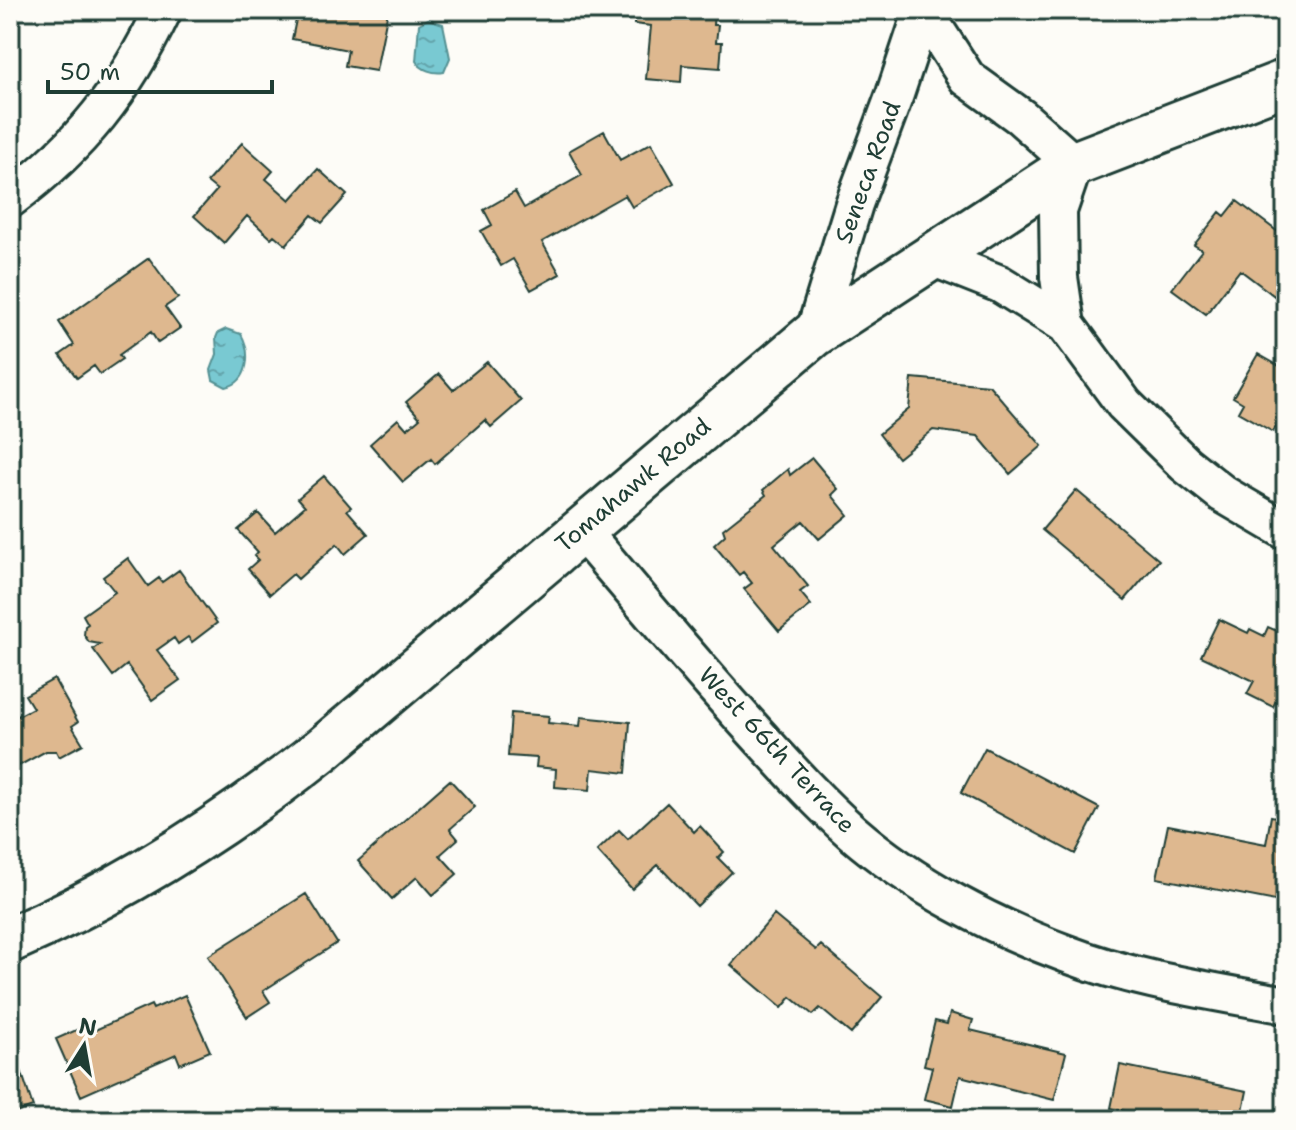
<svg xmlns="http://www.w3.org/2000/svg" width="1296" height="1130" viewBox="0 0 1296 1130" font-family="'Shantell Sans',sans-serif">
<defs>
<pattern id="water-ripples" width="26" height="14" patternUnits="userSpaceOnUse" patternTransform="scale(2)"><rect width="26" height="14" fill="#79c9d2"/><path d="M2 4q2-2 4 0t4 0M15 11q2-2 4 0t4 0" fill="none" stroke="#63a4ab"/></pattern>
</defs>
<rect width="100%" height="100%" fill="#fdfcf7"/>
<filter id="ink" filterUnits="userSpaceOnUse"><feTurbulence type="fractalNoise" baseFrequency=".0125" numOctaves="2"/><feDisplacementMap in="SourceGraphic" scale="16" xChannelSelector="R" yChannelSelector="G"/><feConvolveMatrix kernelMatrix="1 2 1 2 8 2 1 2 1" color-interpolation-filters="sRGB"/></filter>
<g filter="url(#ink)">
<path fill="url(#water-ripples)" stroke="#559193" stroke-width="2" d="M428,19L443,24L450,58L444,72C434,74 421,70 416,61L419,24Z
M226,329L241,334C251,352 250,382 226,387L213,380L211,370L217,354L216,338L218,333Z"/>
<path fill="#deb88f" stroke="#1f3d34" stroke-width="2" d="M298,10H388L376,71L345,66L348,50L292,39Z
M635,10H714L713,25H718L716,42H722L720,68L682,65L681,82L646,79L651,26L634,24Z
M604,131L620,160L651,143L674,183L632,207L625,195L542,242L560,274L531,290L513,259L501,266L481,231L492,225L484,210L515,192L524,208L582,175L569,151Z
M242,143L273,171L266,179L290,200L318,169L347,195L322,223L312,215L286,245L274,235L271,238L247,216L224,243L194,216L217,190L207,182Z
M1237,201L1286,238V294L1281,301L1240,270L1206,314L1172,289L1202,250L1194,245L1220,212L1225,216Z
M149,258L178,298L165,307L180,328L158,343L151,332L119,355L122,359L100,374L94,366L77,378L60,355L74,345L59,322Z
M1258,354L1286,370V428L1278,423L1273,432L1238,412L1243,403L1233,397Z
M487,362L521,401L491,427L485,420L435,464L431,459L403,482L370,444L398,419L407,429L420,418L406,402L439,374L453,390Z
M912,378L989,385L1042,446L1010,474L978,436L933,430L898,458L879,434L909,409Z
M812,458L838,489L832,495L848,515L819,539L803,521L774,545L808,586L800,592L811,605L779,631L744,589L752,583L743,572L739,575L714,545L725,535L723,529L766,495L763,490L788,469L790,475Z
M324,476L351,507L347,510L368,534L345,554L337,544L298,579L293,574L270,594L248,569L258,560L254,556L258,552L238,530L258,513L275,532L305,506L298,498Z
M1076,490L1159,560L1125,600L1042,530Z
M128,558L148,586L159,578L162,582L179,570L217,623L192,642L188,637L178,644L174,638L157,650L180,680L152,700L127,665L113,676L93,649L100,644L89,642L84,635L85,626L88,624L83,615L115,592L103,577Z
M1219,619L1248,633L1250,629L1264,636L1268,627L1286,635V695L1280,692L1273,707L1247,694L1254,681L1201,656Z
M54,679L78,722L72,726L83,744L59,757L56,751H46L13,769L14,773L10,775V720L33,708L25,695Z
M511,713L549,716L548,723L580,726L581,717L630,722L626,773L592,769L590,790L555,787L556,769L536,767L537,758L508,756Z
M985,748L1099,808L1075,854L961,793Z
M450,780L475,807L450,829L458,839L440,855L457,874L433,895L417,877L392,899L358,861Z
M667,803L694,832L700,826L724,852L718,858L732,872L697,906L658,865L632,889L597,851L619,830L628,839Z
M1271,816L1286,819V903L1157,878L1168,825L1266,844Z
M306,894L337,943L263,991L270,1002L247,1017L208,956Z
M774,915L816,950L821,945L882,997L851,1034L820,1008L813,1015L791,997L782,1008L731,965Z
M185,995L210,1051L180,1064L176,1054L81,1096L56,1039L90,1024L93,1031L151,1005L153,1009Z
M950,1013L973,1020L970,1030L1066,1053L1054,1100L960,1076L953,1106L924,1099L932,1067L924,1065L935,1021L947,1024Z
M14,1049L33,1107L10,1115V1050Z
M1120,1065L1247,1091L1241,1120H1170L1111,1108Z"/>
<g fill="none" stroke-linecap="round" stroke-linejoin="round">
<defs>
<path id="street" d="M923,10L967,78L1021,117L1074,164L1058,211L1059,277L1066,325L1124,404L1185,464L1223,494L1286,531
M10,199C81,146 125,90 163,10
M929,256L1000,284L1066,325
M814,334L854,204L895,94L923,10
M580,529C638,597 695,666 755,732C786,766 817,801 852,832C913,885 992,926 1067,954C1137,981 1213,991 1286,1005"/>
<path id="secondary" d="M10,940C123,891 228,824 324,748L814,334L1074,164L1286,82"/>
</defs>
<use href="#street" stroke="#1f3d34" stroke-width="42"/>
<use href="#secondary" stroke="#1f3d34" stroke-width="50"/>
<use href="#street" stroke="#fdfcf7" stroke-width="36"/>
<use href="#secondary" stroke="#fdfcf7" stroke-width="44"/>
</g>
</g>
<g text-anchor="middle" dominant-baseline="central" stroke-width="7" stroke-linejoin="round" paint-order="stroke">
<g font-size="24" fill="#1f3d34" stroke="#fdfcf7">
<text transform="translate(868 172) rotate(-70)">Seneca Road</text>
<text transform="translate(633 485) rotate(-40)">Tomahawk Road</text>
<text transform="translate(777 750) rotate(47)">West 66th Terrace</text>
</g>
</g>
<rect width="1296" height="1130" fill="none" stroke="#fdfcf7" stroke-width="40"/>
<rect x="20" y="20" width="1256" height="1090" fill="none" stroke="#1f3d34" stroke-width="3" filter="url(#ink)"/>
<g transform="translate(84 1046) rotate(11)" stroke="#fdfcf7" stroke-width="6" paint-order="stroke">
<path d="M0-6L14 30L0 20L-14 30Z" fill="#1f3d34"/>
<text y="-12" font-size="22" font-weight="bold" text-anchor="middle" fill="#1f3d34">N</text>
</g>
<path d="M48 80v12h224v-12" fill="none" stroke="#1f3d34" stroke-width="4"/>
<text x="60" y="80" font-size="24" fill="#1f3d34" stroke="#fdfcf7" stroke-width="6" paint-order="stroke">50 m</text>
</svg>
